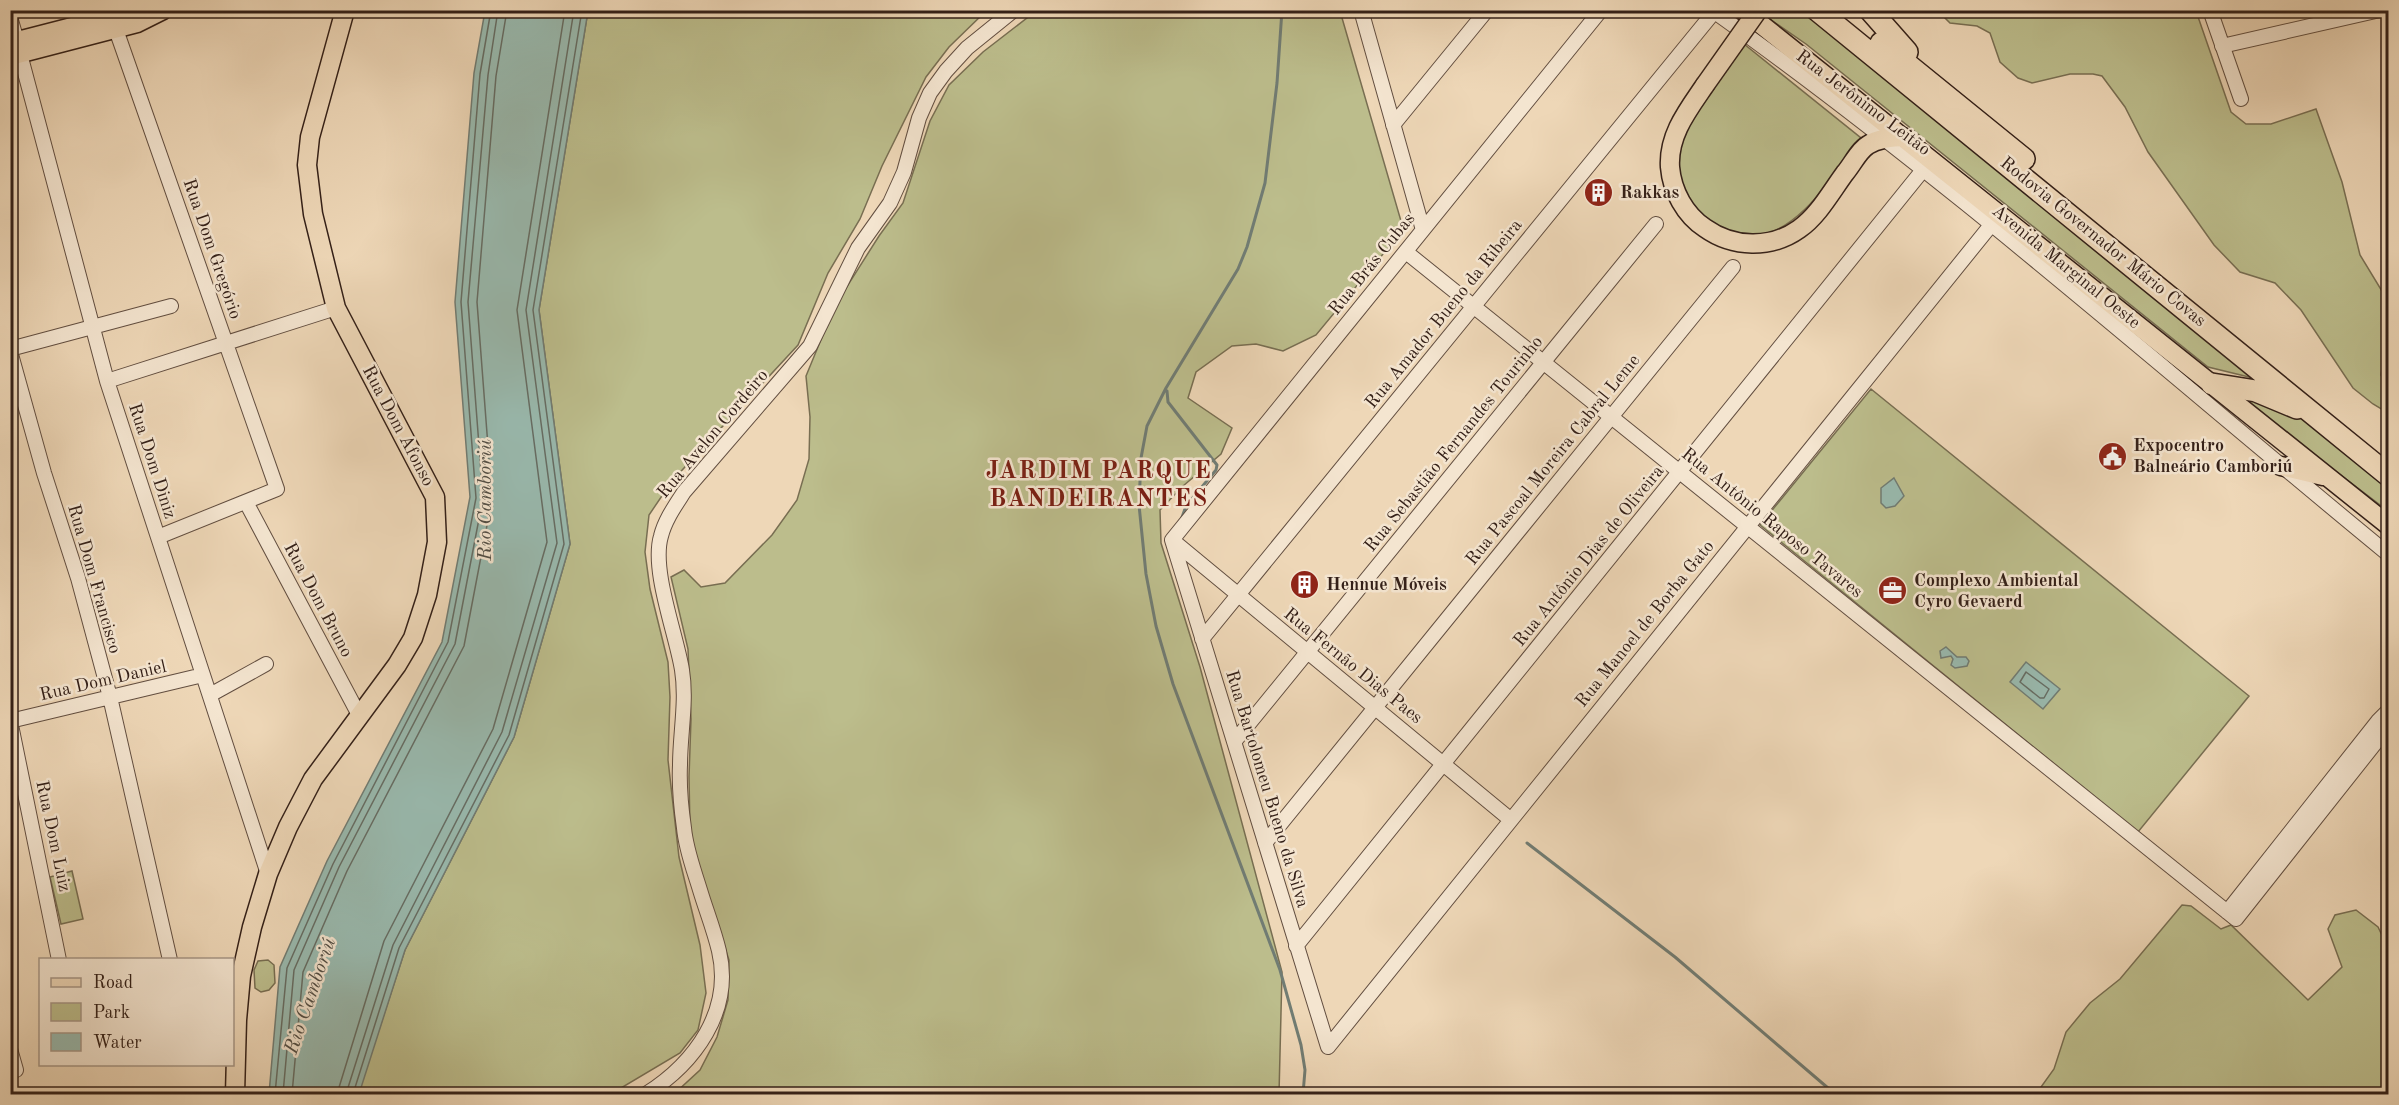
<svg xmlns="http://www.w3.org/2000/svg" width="2399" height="1105" viewBox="0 0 2399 1105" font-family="'Old Standard TT',serif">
<rect width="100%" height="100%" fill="#eed7b7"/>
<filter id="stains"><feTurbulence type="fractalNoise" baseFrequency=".00333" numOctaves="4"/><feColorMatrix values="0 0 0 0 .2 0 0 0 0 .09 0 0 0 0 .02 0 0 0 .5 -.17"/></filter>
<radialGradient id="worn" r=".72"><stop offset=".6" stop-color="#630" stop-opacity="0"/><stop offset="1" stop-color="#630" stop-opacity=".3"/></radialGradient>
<path fill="#bcbd8c" stroke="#786e52" stroke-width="1.5" d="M588,11H986L949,47L926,77L882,166L860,219L828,273L798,345L672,481L649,515L645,552L650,589L668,662L670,697L668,760L679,857L700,945L706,993L698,1030L680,1053L611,1094H358L405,950L514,737L570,544L539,310Z
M1036,11H1340L1401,221L1400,229L1388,248L1316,335L1283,351L1256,344L1232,346L1196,372L1188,398L1232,428L1221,454L1183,486L1160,510L1161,543L1200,667L1282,972L1279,1094H674L700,1070L717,1037L728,1000L729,960L697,861L690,830L689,777L691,719L688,649L671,577L684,570L701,587L725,583L772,535L797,500L809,459L810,417L806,376L827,325L846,288L879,236L903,203L930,121L949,85L983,52Z
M1758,11H1806L1830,28L2253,378L2208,367L1806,44Z
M1938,11H2196L2231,112L2246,124H2271L2316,109L2342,182L2360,255L2388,301V319L2381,375L2388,388V413L2373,404L2353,388L2301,310L2275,283L2240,272L2214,245L2148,152L2125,107L2102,76L2093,74H2070L2032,83L2018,78L2000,62L1990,33L1977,26L1950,23Z
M1744,44L1861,138C1835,172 1798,237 1750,236C1738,236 1725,232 1714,230C1705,219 1687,202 1682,190C1661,140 1717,82 1744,44Z
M1871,389L2249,696L2138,832L1760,525Z
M2241,392L2292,411L2388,487V511L2240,399Z
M72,871L83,919L61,924L50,877Z
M2182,905L2191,906L2221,929L2231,925L2308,1000L2342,967L2328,929L2335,915L2356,910L2378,927L2388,948V1094H2036L2054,1069L2066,1032L2090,1003L2120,979Z
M268,960L274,965L275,983L269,990L261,992L255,988L254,970L258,961Z"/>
<path fill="#99baaf" stroke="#717c73" stroke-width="1.5" d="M485,11H588L539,310L570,544L514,737L405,950L359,1094H269L280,967L327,861L442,642L470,497L455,302L474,73Z
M1894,478L1904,496L1895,506L1886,508L1881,503V488Z
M1946,647L1957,657H1966L1969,661L1967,666L1955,668L1951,665L1953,659L1951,656L1941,658L1940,651Z
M2026,662L2060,689L2043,709L2010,682Z"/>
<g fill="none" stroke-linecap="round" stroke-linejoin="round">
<path stroke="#666d64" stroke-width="1.5" d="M2026,672L2049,689L2044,698H2040L2020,682Z
M275,1094L287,968L333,864L448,642L476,498L461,302L480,74L491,10
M283,1094L294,970L339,867L455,644L483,498L468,302L488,75L498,10
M292,1094L303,972L347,871L464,646L492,499L477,302L496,76L507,10
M337,1094L384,941L493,729L547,542L517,310L565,10
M346,1094L393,945L502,732L557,543L526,310L574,10
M353,1094L399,948L509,735L564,544L533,310L582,10"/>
<path stroke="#717c73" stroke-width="3" d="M1282,10L1277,83L1265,183L1247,247L1238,269L1166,388L1147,426L1141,458L1139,505L1146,574L1156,626L1173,684L1280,970L1301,1045L1305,1070L1303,1094
M1167,391L1168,402L1217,465L1216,470L1186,506L1180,523
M1527,843L1675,957L1835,1094"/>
<defs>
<path id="minor" d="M1361,10L1423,230
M1712,10C1948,178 2165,371 2388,554
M2210,10L2241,99
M10,17L17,41
M113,21L277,489L158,537
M2222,46L2380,10
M20,54L107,381L268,874
M1393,125L1487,10
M1406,252L2236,919L2388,727
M10,349L171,306
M10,351L44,473L78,578L110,697L170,960
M107,381L336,308
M246,502L359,715
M1172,540L1601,10
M1172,540L1328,1047
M1172,540L1511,820
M1202,639L1714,12
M210,695L266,664
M10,720L59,960
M10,721L203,675
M1234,742L1656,224
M1265,843L1733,267
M2227,912L2378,721L2388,711
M1296,946L1931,160
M1328,1047L1991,225
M10,1049L16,1070
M646,1094C695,1063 733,1011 719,951C714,930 706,910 700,890C694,870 686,850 684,828C681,807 679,786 680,765C680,734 687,701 682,670C676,633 651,570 661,536C665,520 675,506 684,492L810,346L858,248L890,203L904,172L919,118L930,93L946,71L967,48L1014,10"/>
<path id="major" d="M1743,10L2388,525
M10,43L111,17
M10,56L137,23L163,10
M1705,85C1688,110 1668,135 1670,167C1672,191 1685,215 1705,228C1733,248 1771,249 1799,229C1818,216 1831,192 1845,173C1852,165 1859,150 1868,145C1879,138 1891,138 1903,137
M2281,466L2323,476
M235,1094L237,1020L241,976L252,927L268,874L288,827L313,779L397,665L413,638L427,595L437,542L435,497L336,308L313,214L307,165L310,137L345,10"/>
<path id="highway" d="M1817,10L2388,475
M1870,10L1907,52
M1881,43L2024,159
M2212,384L2256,391L2297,408"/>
</defs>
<use href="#minor" stroke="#624e40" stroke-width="16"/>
<use href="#major" stroke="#342018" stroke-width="21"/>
<use href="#highway" stroke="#342018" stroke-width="24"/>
<use href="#minor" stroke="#f4e5d0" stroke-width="14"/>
<use href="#major" stroke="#eed7b7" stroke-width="18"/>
<use href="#highway" stroke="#eed7b7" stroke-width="21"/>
<defs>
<path id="major-bridge" d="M1705,85L1758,10"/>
</defs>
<use href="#major-bridge" stroke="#342018" stroke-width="21" stroke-linecap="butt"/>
<use href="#major-bridge" stroke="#eed7b7" stroke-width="18"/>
</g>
<defs>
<symbol id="building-disc" viewBox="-11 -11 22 22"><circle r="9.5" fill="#8f2418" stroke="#f4e5d0"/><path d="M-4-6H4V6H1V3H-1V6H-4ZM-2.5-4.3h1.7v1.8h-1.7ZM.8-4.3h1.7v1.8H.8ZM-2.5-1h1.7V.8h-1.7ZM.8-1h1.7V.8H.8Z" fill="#fff"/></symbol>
<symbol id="civic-disc" viewBox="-11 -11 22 22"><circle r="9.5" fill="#8f2418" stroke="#f4e5d0"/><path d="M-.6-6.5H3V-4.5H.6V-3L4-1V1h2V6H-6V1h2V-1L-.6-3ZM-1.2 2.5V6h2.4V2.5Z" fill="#fff"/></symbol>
<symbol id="office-disc" viewBox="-11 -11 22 22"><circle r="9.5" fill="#8f2418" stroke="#f4e5d0"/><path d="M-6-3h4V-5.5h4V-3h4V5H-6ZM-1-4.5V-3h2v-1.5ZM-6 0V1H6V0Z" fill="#fff"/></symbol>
</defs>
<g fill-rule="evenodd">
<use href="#building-disc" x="1582" y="176" width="33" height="33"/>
<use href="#civic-disc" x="2096" y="440" width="33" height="33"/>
<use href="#building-disc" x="1288" y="568" width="33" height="33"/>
<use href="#office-disc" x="1876" y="574" width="33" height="33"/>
</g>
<g text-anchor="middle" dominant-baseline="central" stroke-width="5" stroke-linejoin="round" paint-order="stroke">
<g font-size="18" fill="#342018" stroke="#f4e5d0">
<text transform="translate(1863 103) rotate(37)">Rua Jerônimo Leitão</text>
<text transform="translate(2103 242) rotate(39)">Rodovia Governador Mário Covas</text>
<text transform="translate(212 249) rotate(71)">Rua Dom Gregório</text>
<text transform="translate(1372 264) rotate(-51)">Rua Brás Cubas</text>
<text transform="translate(2066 267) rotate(39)">Avenida Marginal Oeste</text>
<text transform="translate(1444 314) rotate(-51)">Rua Amador Bueno da Ribeira</text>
<text transform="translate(398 426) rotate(62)">Rua Dom Afonso</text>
<text transform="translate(713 434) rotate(-50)">Rua Avelon Cordeiro</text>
<text transform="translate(1454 444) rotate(-51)">Rua Sebastião Fernandes Tourinho</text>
<text transform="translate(1553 460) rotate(-51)">Rua Pascoal Moreira Cabral Leme</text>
<text transform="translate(152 461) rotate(72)">Rua Dom Diniz</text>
<text transform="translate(1772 523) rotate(39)">Rua Antônio Raposo Tavares</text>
<text transform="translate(1589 556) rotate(-51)">Rua Antônio Dias de Oliveira</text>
<text transform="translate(94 579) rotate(74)">Rua Dom Francisco</text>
<text transform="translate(318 600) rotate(62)">Rua Dom Bruno</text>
<text transform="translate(1645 624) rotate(-51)">Rua Manoel de Borba Gato</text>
<text transform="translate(1353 666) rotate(39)">Rua Fernão Dias Paes</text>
<text transform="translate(103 681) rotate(-13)">Rua Dom Daniel</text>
<text transform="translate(1267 789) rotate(73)">Rua Bartolomeu Bueno da Silva</text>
<text transform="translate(53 836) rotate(78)">Rua Dom Luiz</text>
</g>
<g font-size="18" font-weight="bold" fill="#342018" stroke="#f4e5d0" text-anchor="start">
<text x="1620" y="193">Rakkas</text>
<text x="2133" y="446">Expocentro<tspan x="2133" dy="21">Balneário Camboriú</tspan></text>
<text x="1914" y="581">Complexo Ambiental<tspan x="1914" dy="21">Cyro Gevaerd</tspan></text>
<text x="1326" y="585">Hennue Móveis</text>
</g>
<g font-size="20" font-style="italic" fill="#524e45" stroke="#f4e5d0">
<text transform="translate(486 500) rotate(-90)">Rio Camboriú</text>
<text transform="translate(311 996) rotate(-71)">Rio Camboriú</text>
</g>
<g font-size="24" font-weight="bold" letter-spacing="1.5" fill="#7a1f14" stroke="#f4e5d0">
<text x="1099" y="472">JARDIM PARQUE<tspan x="1099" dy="28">BANDEIRANTES</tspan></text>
</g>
</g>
<rect width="2399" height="1105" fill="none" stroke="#eed7b7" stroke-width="36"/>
<rect x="12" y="12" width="2375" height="1081" fill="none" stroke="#342018" stroke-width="3"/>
<rect x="18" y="18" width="2363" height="1069" fill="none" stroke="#342018" stroke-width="1.5"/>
<rect x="39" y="958" width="195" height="108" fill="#f4e5d0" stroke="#a79686" stroke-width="1.5"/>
<rect x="51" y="978" width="30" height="9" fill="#eed7b7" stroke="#a79686" stroke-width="1.5"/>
<text x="93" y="988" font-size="18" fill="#342018">Road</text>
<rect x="51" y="1003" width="30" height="18" fill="#bcbd8c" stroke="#a79686" stroke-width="1.5"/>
<text x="93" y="1018" font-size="18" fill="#342018">Park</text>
<rect x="51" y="1033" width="30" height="18" fill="#99baaf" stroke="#a79686" stroke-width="1.5"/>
<text x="93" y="1048" font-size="18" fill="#342018">Water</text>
<rect width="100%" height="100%" filter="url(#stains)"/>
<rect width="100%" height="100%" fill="url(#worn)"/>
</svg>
